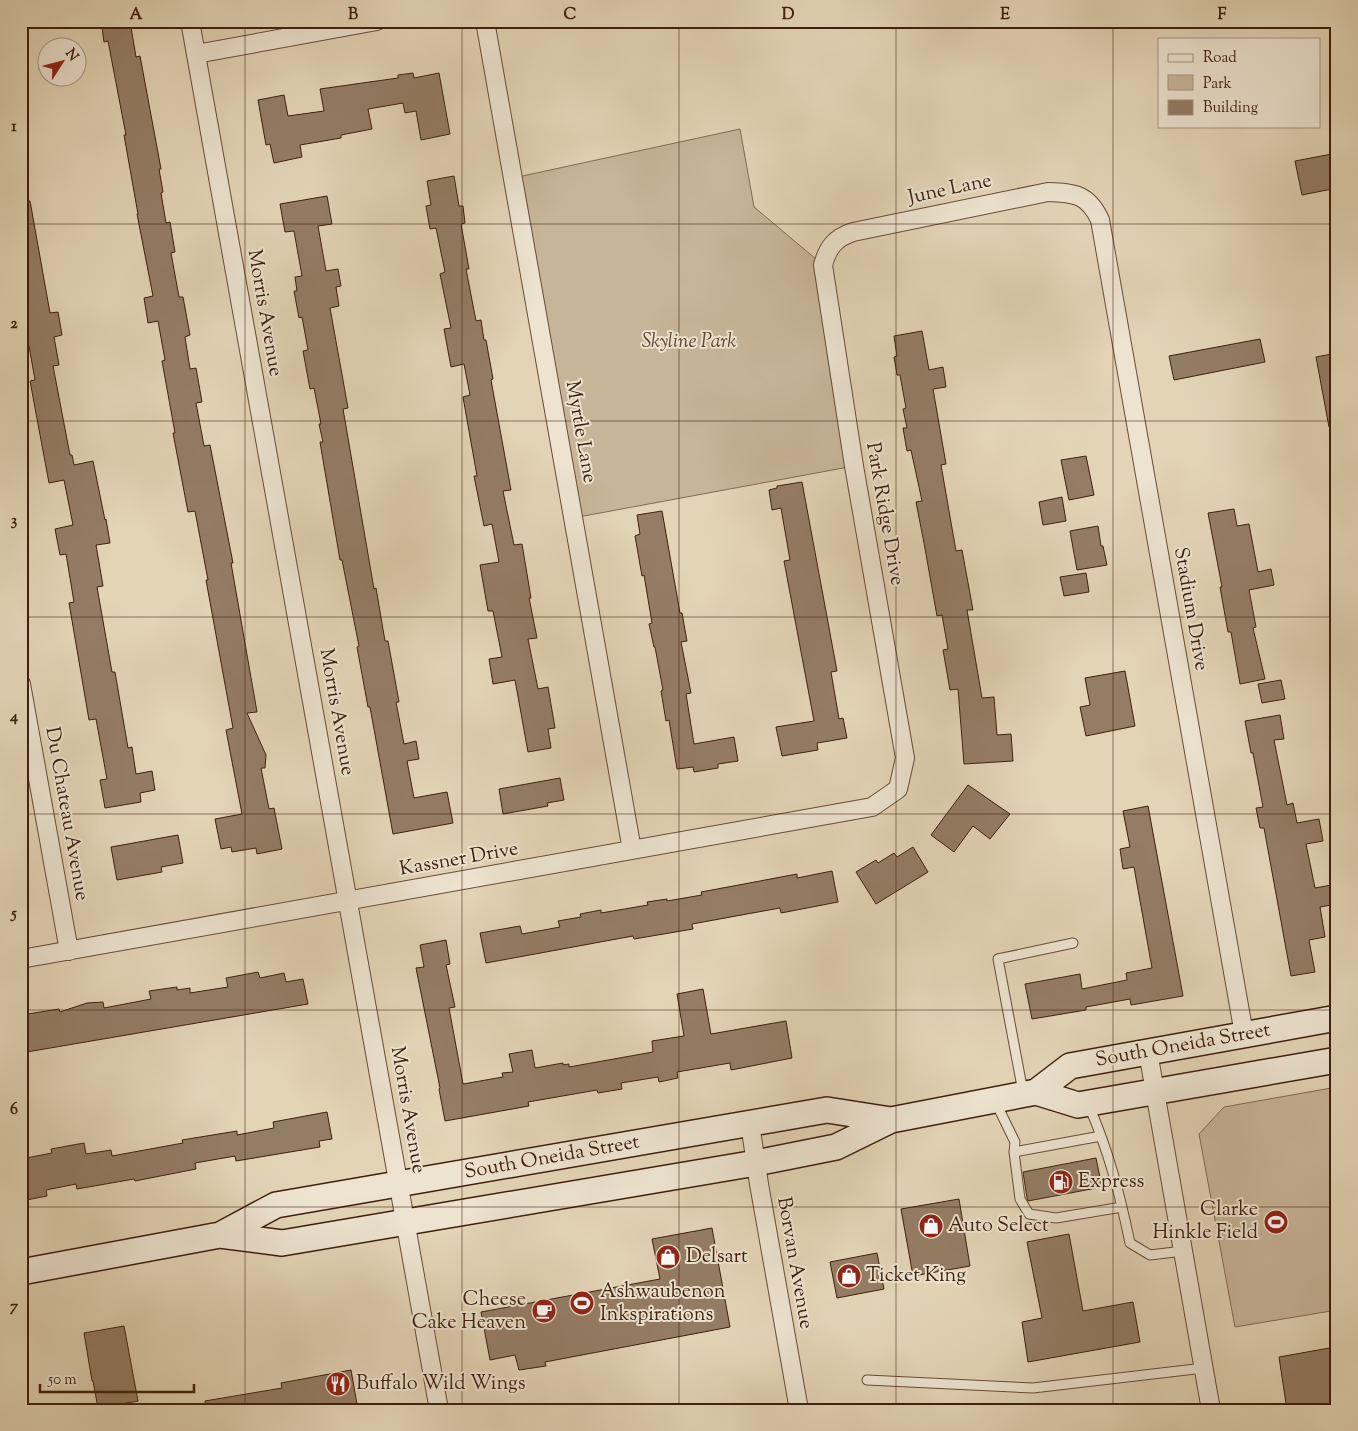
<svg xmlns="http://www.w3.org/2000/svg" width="1358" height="1431" viewBox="0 0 1358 1431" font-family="'Sorts Mill Goudy',serif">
<rect width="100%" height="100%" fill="#e3d4b6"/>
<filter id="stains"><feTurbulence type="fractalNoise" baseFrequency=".004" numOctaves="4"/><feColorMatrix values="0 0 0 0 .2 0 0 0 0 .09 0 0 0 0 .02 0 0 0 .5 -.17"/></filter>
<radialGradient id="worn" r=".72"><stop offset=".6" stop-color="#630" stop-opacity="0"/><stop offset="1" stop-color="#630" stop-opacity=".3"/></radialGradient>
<path fill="#c7b599" stroke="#836a53" d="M740,129L754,207L823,265L854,466L573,518L513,178Z
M1337,1087V1310L1235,1327L1199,1134L1224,1107Z"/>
<path fill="#947d65" stroke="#3f1f0d" d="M101,21H130L136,57L140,56L161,169H159L163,192L161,193L166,223L170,222L175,252L171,253L179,297H183L190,335L185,337L190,369L196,368L202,402L196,403L204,446L210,445L233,563H231L257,712L247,713L266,755L265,768H261L269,809L274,808L282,849L257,854L256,848L232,852L231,847L221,849L215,819L242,814L226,730L233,728L206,580H208L195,511L188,512L173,433H175L162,361L165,360L158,321L148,323L144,298L153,296L137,214H138L124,135H126L108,41L104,42Z
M413,73L414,78L439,73L450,134L421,140L416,111L405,113L403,103L368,109L372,129L341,135V138L300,145L302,157L274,163L270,144L266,145L258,100L284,95L288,116L324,111L320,89L398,78V75Z
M1337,153V188L1302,195L1295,161Z
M454,176L459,206H463L465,223L461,224L469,269H466L476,321L481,320L484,340H486L493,379L491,380L511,490L503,491L514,545L522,544L531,598H529L537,638L528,639L538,689L548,687L555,728L548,729L551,748L528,752L515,680L493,684L489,659L502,657L493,611H488L480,565L499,562L492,524L484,526L474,476H477L463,397L470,395L464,364L451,367L444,329L451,328L440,274L445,272L436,228L430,229L426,206L431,205L427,181Z
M327,196L332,224L318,226L326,271L338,269L341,286L336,287L339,306L330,308L348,408L343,409L374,589L376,588L385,641H388L399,702H396L404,744L416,741L419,759L407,761L414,798L447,792L453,823L393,834L370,707H368L357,647L359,646L342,560H340L320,442H323L319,424H321L314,388L310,389L303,351L308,350L302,317L299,318L294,291H297L295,277L302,276L294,231L285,232L280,204Z
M21,201H30L50,313L58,312L62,335L54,337L59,365L53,366L70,455H72L74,465L93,461L105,520L106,519L110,543L96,545L103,586L97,587L112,672H115L128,748L132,747L136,774L152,771L155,790L140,793L141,802L105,808L100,780L107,779L96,719L89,720L69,603L74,602L66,554L60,555L55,529L73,525L64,480L49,483L30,381L35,380L29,346L21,348Z
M922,331L929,370L943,367L946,387L933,389L946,464L941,465L956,551L962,550L973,610H967L982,698L994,697L997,735L1011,734L1013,761L964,764L958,689L950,690L943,650L948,649L942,615L937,616L924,543L916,502L922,501L911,450L907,451L903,428H907L903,409L906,408L900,375H897L894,357L897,356L894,336Z
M1260,339L1265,362L1174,380L1169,356Z
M1337,353V426L1329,427L1316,357Z
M1086,456L1094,495L1069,500L1061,460Z
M802,482L837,671L831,672L839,719L843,718L847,738L817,743L818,750L782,756L776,727L814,721L784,561L790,560L781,508L772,510L769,490L777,488V486Z
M1062,497L1066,521L1043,525L1039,502Z
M1234,509L1237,526L1249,524L1258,572L1271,569L1274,585L1249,590L1256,627L1253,628L1265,679L1240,684L1231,632H1228L1220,587H1222L1208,513Z
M662,511L680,613H682L687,641L681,642L691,693L686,694L694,744L734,737L738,761L718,764V768L694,772L693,767L677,769L669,720L666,721L661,691L663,690L655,647H654L649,624L652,623L644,575L642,576L635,536L640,534L637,515Z
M1098,526L1101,546H1103L1107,565L1077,570L1070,531Z
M1086,573L1089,592L1064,596L1060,577Z
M1125,671L1135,726L1086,736L1080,707L1090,705L1085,678Z
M1281,680L1285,699L1262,703L1258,684Z
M1280,715L1284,739L1274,740L1287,805L1293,803L1297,823L1319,819L1323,841L1306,844L1315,888L1337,884V904L1320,907L1325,937L1309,940L1315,972L1291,976L1264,828H1260L1256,808L1263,807L1253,753H1251L1245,721Z
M560,778L564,800L547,803L548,806L503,814L499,789Z
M968,785L1010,814L990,839L973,826L954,852L931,835Z
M1148,806L1183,996L1131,1005L1130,999L1086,1007V1010L1032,1019L1025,984L1080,974L1082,989L1127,980L1126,973L1152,968L1134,867L1123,869L1120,849L1130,847L1123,811Z
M178,835L183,863L161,867L162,872L117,880L111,847Z
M913,847L928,872L876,904L856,872L876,860L878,863L894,853L897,857Z
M832,871L838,902L781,913L780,908L692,924L693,929L634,939L633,936L486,963L480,933L520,926L522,934L560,927L558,921L581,917L580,914L601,910V913L648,905L647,902L667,899V901L702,895L701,892L760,881L797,874V878Z
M446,940L450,964L446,965L455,1007L449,1008L463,1084L503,1077L502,1073L513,1072L509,1054L532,1050L535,1068L563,1063V1065L569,1064V1067L653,1052L652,1041L684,1036L677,994L703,989L711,1034L786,1021L792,1058L731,1070L730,1063L677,1072L678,1078L659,1082L658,1077L621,1083L622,1089L598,1093L597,1090L528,1102L529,1106L445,1121L439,1089L440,1088L416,968L424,967L420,945Z
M258,972L260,978L284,973L286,982L303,979L308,1004L21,1053V1015L59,1009L60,1012L87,1003L103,1002L104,1008L151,999L149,991L177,987V990L190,988V993L228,987L226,978Z
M327,1112L332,1139L319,1141L320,1147L236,1161L235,1156L195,1163L196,1169L135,1181L134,1179L77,1189L76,1184L46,1190L47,1196L21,1201V1159L52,1153L51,1149L84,1143L86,1154L111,1150L112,1156L183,1143L182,1140L237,1131V1135L274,1128L273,1122Z
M1096,1158L1102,1187L1028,1201L1027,1198L1023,1172Z
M959,1199L970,1266L913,1276L901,1209Z
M712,1228L730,1327L545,1362L546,1366L519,1370L515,1355L490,1360L481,1312L660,1279L652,1239Z
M1069,1234L1083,1311L1133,1302L1140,1342L1028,1362L1022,1322L1042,1318L1027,1242Z
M877,1253L884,1289L837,1298L830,1262Z
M124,1326L138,1401L98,1408L93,1381H92L84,1333Z
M1335,1347L1337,1359V1410H1287L1279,1357Z
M351,1370L358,1410H206L205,1401L282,1388L281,1383Z"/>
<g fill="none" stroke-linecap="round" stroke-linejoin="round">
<defs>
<path id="lane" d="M1023,1092L998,959L1073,943
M996,1103L1015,1142L1014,1152L1020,1199L1029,1214L1056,1218L1122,1207
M1089,1106C1109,1152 1120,1195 1130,1243L1150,1255L1183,1251
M1014,1152L1101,1136
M867,1380L1033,1388L1204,1368"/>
<path id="street" d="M190,21L439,1410
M485,21L632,850
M196,54L377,21
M21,684L69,951
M21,959L872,807L898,789L905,758L854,466L823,265C828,247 835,238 853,232L1048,192C1075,193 1088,194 1100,220L1244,1034
M1148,1052L1211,1410
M750,1124L759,1184L799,1410"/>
<path id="secondary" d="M1036,1092L1078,1105L1337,1060
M220,1235L282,1243L756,1163L836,1147L891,1120L1036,1092L1070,1066L1337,1018
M21,1272L220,1235L276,1205L827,1110L891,1120"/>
</defs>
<use href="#lane" stroke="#684c37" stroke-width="11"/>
<use href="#street" stroke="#684c37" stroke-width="20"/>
<use href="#secondary" stroke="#3f1f0d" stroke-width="28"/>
<use href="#lane" stroke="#ede3d0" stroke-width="9"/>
<use href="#street" stroke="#ede3d0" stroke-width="18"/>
<use href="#secondary" stroke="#ede3d0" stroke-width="25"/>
</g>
<path fill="none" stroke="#3f1f0d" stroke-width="1" stroke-opacity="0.55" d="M245,21V1410M462,21V1410M679,21V1410M896,21V1410M1113,21V1410M21,224H1337M21,421H1337M21,617H1337M21,814H1337M21,1010H1337M21,1207H1337"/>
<defs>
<symbol id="fuel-disc" viewBox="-11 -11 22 22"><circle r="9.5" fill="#8f2418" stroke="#ede3d0"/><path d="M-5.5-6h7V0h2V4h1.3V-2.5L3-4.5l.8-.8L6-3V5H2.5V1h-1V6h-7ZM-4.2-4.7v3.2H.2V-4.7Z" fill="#fff"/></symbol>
<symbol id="stadium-disc" viewBox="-11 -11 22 22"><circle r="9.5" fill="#8f2418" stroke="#ede3d0"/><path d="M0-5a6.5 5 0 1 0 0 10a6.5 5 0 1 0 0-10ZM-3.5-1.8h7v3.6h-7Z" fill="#fff"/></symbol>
<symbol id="shop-disc" viewBox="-11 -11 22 22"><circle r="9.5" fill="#8f2418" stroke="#ede3d0"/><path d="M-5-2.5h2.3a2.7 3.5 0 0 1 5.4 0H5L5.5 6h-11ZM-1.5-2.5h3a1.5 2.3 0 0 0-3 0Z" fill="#fff"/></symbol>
<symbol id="cafe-disc" viewBox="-11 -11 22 22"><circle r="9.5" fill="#8f2418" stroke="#ede3d0"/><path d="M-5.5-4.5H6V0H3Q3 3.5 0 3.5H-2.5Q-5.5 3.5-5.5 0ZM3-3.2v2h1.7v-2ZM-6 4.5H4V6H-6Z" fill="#fff"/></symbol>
<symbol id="restaurant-disc" viewBox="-11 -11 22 22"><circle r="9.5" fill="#8f2418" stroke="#ede3d0"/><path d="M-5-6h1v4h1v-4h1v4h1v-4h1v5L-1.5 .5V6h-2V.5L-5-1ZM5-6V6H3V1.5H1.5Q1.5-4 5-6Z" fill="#fff"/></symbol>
</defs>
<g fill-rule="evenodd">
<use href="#fuel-disc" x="1047" y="1168" width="28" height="28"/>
<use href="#stadium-disc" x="1262" y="1208" width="28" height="28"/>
<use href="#shop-disc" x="917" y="1212" width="28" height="28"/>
<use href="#shop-disc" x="654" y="1243" width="28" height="28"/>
<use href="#shop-disc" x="835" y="1262" width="28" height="28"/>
<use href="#stadium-disc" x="568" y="1289" width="28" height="28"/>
<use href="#cafe-disc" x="530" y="1297" width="28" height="28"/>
<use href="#restaurant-disc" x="324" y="1370" width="28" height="28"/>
</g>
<g text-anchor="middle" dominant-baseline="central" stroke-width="4" stroke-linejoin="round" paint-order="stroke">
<g font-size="20" fill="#3f1f0d" stroke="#ede3d0">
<text transform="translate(950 190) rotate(-12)">June Lane</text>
<text transform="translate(264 313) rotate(80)">Morris Avenue</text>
<text transform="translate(580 432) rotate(80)">Myrtle Lane</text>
<text transform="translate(884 514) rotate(80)">Park Ridge Drive</text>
<text transform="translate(1190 609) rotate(80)">Stadium Drive</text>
<text transform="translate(336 712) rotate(80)">Morris Avenue</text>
<text transform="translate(66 814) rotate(80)">Du Chateau Avenue</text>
<text transform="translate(459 860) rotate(-10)">Kassner Drive</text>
<text transform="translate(1183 1046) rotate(-10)">South Oneida Street</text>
<text transform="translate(407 1110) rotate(80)">Morris Avenue</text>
<text transform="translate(552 1158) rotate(-10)">South Oneida Street</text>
<text transform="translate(794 1263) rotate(80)">Borvan Avenue</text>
</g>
<g font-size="20" font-style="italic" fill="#614430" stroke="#ede3d0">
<text x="689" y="342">Skyline Park</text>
</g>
<g font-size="20" fill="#3f1f0d" stroke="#ede3d0" text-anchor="start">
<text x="1078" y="1182">Express</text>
<text x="1258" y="1210" text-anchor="end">Clarke<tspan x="1258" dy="23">Hinkle Field</tspan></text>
<text x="948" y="1226">Auto Select</text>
<text x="686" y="1257">Delsart</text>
<text x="866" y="1276">Ticket King</text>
<text x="600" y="1292">Ashwaubenon<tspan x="600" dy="23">Inkspirations</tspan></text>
<text x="526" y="1300" text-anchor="end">Cheese<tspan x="526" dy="23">Cake Heaven</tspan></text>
<text x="356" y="1384">Buffalo Wild Wings</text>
</g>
</g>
<rect width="1358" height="1431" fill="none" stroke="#e3d4b6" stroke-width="55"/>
<rect x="1158" y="38" width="162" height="90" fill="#ede3d0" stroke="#a79582"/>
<rect x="1168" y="54" width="25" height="8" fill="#ede3d0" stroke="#a79582"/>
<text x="1203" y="62" font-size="15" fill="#3f1f0d">Road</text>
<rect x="1168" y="75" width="25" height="15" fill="#c7b599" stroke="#a79582"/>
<text x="1203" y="88" font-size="15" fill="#3f1f0d">Park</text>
<rect x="1168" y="100" width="25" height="15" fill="#947d65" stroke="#a79582"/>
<text x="1203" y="112" font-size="15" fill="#3f1f0d">Building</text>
<g transform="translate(62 62) rotate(54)"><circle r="24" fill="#ede3d0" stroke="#a79582"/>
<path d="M0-4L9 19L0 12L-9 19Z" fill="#8f2418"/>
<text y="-8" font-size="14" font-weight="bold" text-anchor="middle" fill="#3f1f0d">N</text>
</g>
<path d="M40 1384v8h154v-8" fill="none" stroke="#3f1f0d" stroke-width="2.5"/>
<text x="48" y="1384" font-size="15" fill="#3f1f0d" stroke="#ede3d0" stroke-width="4" paint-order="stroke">50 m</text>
<rect x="28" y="28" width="1302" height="1376" fill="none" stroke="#3f1f0d" stroke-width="2"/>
<g font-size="16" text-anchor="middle" font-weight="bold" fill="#3f1f0d">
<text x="136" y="19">A</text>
<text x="353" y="19">B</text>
<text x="570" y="19">C</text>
<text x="788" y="19">D</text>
<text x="1005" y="19">E</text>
<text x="1222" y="19">F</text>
<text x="14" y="131">1</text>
<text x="14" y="328">2</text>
<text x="14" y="525">3</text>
<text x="14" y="721">4</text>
<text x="14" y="918">5</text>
<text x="14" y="1114">6</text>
<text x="14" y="1311">7</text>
</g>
<rect width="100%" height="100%" filter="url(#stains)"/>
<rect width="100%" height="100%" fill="url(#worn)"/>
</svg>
